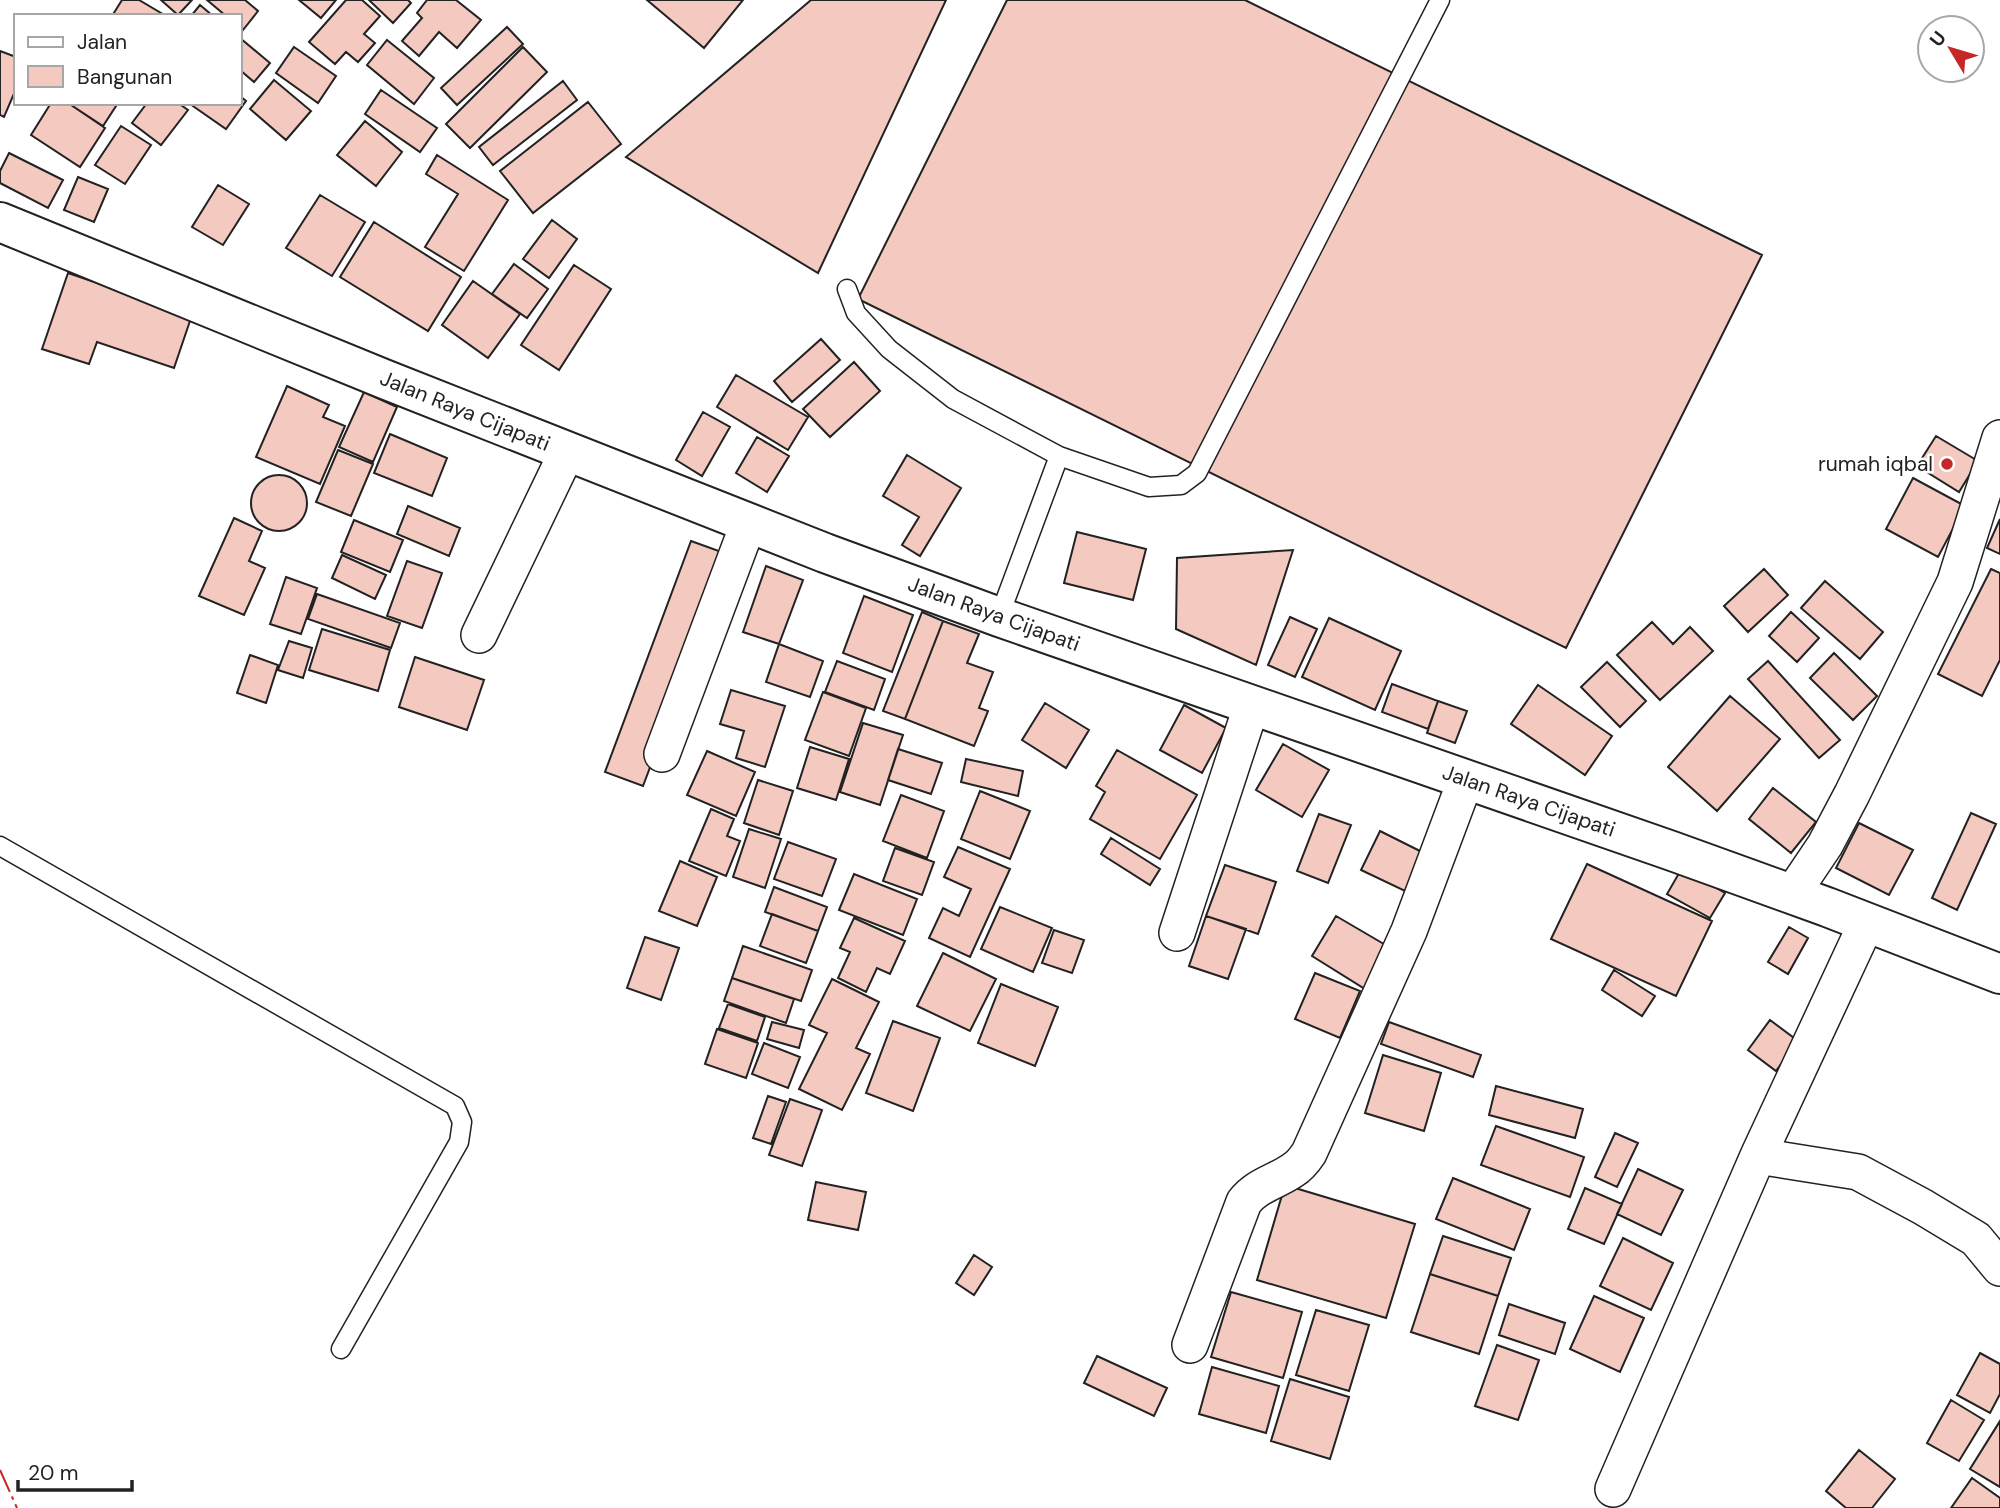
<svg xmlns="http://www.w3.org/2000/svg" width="2000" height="1508" viewBox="0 0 2000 1508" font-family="'DM Sans',sans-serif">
<rect width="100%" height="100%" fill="#fff"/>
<path fill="#f3c9c0" stroke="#222" stroke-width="2" d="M122,0H139L166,16H112Z
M161,0H192L178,15Z
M207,0H245L258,11L243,30L240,27V16H226Z
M299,0H336L321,18Z
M346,0H362L380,16L364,34L375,43L358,62L346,52L335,64L309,42Z
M369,0H408L411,3L393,23Z
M427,0H456L481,20L457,48L439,32L419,56L402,41L422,18L417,13Z
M647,0H743L704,48Z
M811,0H946L818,273L626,157Z
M1007,0H1245L1762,255L1566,648L858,299Z
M200,5L213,16H191Z
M507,27L523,44L457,105L441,88Z
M240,38L270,63L254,82L240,70Z
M387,40L434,78L414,104L367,65Z
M294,47L336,76L318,103L276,73Z
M523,47L547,72L470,148L446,124Z
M0,51L16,57V89L4,117L0,115Z
M274,80L311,111L286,140L250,109Z
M563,81L577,100L493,165L479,147Z
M381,90L437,128L420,152L365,114Z
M240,96L246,101L226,129L190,104L240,103Z
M588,102L621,144L533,213L500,171Z
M51,103H68L105,128L80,167L31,135Z
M68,103H118L103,126Z
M147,103H178L188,110L161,145L132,123Z
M365,121L402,152L376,186L337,155Z
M121,126L151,145L125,184L95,165Z
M9,153L63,180L48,208L0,183V171Z
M437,155L508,200L464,271L425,247L458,194L426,174Z
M78,177L108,189L94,222L64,210Z
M218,185L249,204L223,245L192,227Z
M320,195L365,222L332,276L286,248Z
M552,220L577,239L549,278L523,259Z
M374,222L461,277L428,331L340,277Z
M514,264L548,289L527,318L492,294Z
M574,265L611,289L559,370L521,345Z
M68,273L192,315L174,368L97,342L89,364L42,349Z
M473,281L520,314L488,358L442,325Z
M821,339L840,360L792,402L774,381Z
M854,362L880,391L830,437L803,409Z
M736,375L808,417L788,450L717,407Z
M287,386L329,405L323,417L345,426L320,484L256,457Z
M364,392L397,407L373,462L339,447Z
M703,412L730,427L702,476L676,460Z
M390,434L447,458L432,496L374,473Z
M1936,436L1978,461L1959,492L1917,466Z
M757,437L789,456L767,492L736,473Z
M338,450L373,464L351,516L316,502Z
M907,455L961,488L920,556L902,545L919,517L883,496Z
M251 503a28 28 0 1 1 56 0a28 28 0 1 1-56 0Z
M1913,478L1965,506L1938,557L1886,529Z
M408,506L460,528L449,556L397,534Z
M234,518L262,531L249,561L265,568L244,615L199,596Z
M2000,519V554L1987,548Z
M354,520L403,540L390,572L341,552Z
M1077,532L1146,549L1133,600L1064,583Z
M691,541L730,555L643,786L605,772Z
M1293,550L1256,665L1176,629L1177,558Z
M342,555L386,575L375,599L332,578Z
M407,561L442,573L422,628L387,616Z
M766,566L803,580L779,644L743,632Z
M1764,569L1788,595L1748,632L1724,606Z
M1991,569L2000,573V660L1982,696L1938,674Z
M286,577L317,588L301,634L270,624Z
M1825,581L1883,632L1860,659L1801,608Z
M317,594L400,623L391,648L308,619Z
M864,596L913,615L892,672L843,653Z
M922,612L943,621L905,719L883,711Z
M1791,612L1819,638L1797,662L1769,636Z
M1290,617L1317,629L1295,677L1268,665Z
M1329,618L1401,651L1375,710L1302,677Z
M943,621L979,634L967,663L993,672L979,708L988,711L974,746L905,719Z
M1652,622L1673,644L1690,627L1713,651L1660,700L1617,655Z
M322,629L390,650L378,691L309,670Z
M289,641L312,648L303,678L278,670Z
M779,644L823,661L810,697L766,682Z
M1834,653L1877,696L1853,720L1810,678Z
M250,655L278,665L266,703L237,693Z
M415,657L484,680L467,730L399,707Z
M837,661L885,679L874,710L825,692Z
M1768,661L1840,740L1819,758L1748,679Z
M1607,662L1646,701L1620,727L1581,687Z
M1392,684L1438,701L1428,729L1382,712Z
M1538,685L1612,736L1585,775L1511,724Z
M731,690L785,706L765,767L736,758L744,731L720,724Z
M823,692L866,708L849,756L805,740Z
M1730,696L1780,739L1717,811L1668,767Z
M1438,701L1467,711L1455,743L1427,733Z
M1045,703L1089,730L1066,768L1022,740Z
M1184,705L1226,728L1202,773L1160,750Z
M863,723L903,735L880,805L840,792Z
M1283,744L1329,770L1302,817L1256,790Z
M810,747L849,759L836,800L797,788Z
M898,749L942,763L931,794L888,780Z
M1117,750L1197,795L1160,859L1090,819L1105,792L1096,786Z
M707,751L755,772L736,816L687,795Z
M966,759L1023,771L1018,796L961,782Z
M758,780L793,791L779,835L744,823Z
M1773,788L1816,822L1791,853L1749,819Z
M980,791L1030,811L1010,859L961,839Z
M901,795L944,811L927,858L883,841Z
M711,809L734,819L727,836L740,841L726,876L689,861Z
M1971,813L1996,824L1957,910L1932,898Z
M1319,814L1351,825L1328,883L1297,871Z
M1859,823L1913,850L1889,895L1836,868Z
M749,829L781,839L765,888L733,877Z
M1380,831L1424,853L1405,891L1361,870Z
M1111,838L1160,869L1150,885L1101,854Z
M788,842L836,859L822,896L774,879Z
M958,847L1010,869L970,957L929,938L943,908L959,916L971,889L944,877Z
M895,848L934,862L922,895L883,881Z
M680,861L717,877L697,926L659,911Z
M1587,864L1712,921L1676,996L1551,939Z
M1225,865L1276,882L1258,934L1206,916Z
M1682,868L1725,893L1710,918L1667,894Z
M854,874L917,899L903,935L839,910Z
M774,887L827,907L818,931L765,912Z
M1000,907L1052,928L1033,972L981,949Z
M772,914L818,931L806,963L760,946Z
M1206,916L1246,929L1228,979L1189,966Z
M1336,916L1389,947L1365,989L1312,956Z
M854,918L905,941L890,974L877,968L866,992L838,978L850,952L840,948Z
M1789,927L1808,938L1788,974L1768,962Z
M1054,930L1084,940L1072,973L1042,963Z
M645,937L679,948L661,1000L627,988Z
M743,946L812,970L801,1001L732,978Z
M943,953L996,979L970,1031L917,1006Z
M1614,970L1655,996L1642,1016L1602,990Z
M1315,973L1360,991L1340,1038L1295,1019Z
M732,978L794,999L786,1023L724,1001Z
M832,979L879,1002L856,1048L870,1054L842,1110L799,1089L827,1033L809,1025Z
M1001,984L1058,1007L1035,1066L978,1043Z
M728,1004L765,1017L757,1041L719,1028Z
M1770,1020L1798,1041L1776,1071L1748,1050Z
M893,1021L940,1038L913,1111L866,1093Z
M772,1022L804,1030L799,1048L767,1039Z
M1389,1022L1481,1055L1473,1077L1381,1044Z
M717,1029L758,1043L746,1078L705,1064Z
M764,1043L800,1057L788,1088L752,1074Z
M1383,1055L1441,1073L1424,1131L1365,1113Z
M1496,1086L1583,1109L1575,1138L1489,1115Z
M768,1096L786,1102L771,1144L753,1138Z
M790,1099L822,1110L802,1166L769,1155Z
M1496,1126L1584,1157L1570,1197L1481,1165Z
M1615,1133L1638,1143L1617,1187L1595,1177Z
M1638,1169L1683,1190L1661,1235L1617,1214Z
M1453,1178L1530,1209L1514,1250L1436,1219Z
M816,1182L866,1192L858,1230L808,1220Z
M1285,1185L1415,1224L1386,1318L1257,1280Z
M1585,1188L1622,1204L1604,1244L1568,1229Z
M1443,1236L1511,1258L1498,1296L1430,1274Z
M1623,1238L1673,1263L1651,1310L1600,1286Z
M974,1255L992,1267L974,1295L956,1283Z
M1430,1274L1498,1296L1479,1354L1411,1332Z
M1231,1292L1302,1312L1283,1378L1211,1357Z
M1594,1296L1644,1318L1620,1372L1570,1349Z
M1509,1304L1565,1323L1555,1354L1499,1335Z
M1316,1310L1369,1325L1349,1391L1296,1375Z
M1497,1345L1539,1360L1518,1420L1475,1406Z
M1980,1353L2000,1364V1394L1990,1413L1957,1395Z
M1097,1356L1167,1388L1154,1416L1084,1383Z
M1212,1367L1279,1386L1266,1433L1199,1414Z
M1290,1379L1349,1397L1330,1459L1271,1441Z
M1951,1400L1984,1420L1959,1461L1927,1443Z
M2000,1421V1487L1970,1469Z
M1859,1450L1895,1479L1872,1508H1846L1826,1491Z
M1972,1478L2000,1498V1508H1951Z"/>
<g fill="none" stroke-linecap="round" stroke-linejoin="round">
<defs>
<path id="service" d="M847,289L856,313L889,349L953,399L1059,456L1149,487L1181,485L1197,473L1440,0
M999,617L1059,456
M0,846L455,1106L462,1122L459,1142L341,1349"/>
<path id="minor" d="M479,635L567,452
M662,754L749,522
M1792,894L1825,845L1852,794L1955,582L2000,438
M1177,933L1252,704
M1758,1156L1858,1172L1923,1207L1976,1239L2000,1268
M1190,1345L1244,1202C1257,1185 1276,1182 1293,1170C1300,1166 1305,1159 1309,1153L1409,931L1466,779
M1613,1489L1758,1156L1867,922"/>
<path id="primary" d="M0,222L384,379L825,553L999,617L1672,851L1827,907L2000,974"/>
</defs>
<use href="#service" stroke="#222" stroke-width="21"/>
<use href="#minor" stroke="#222" stroke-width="38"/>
<use href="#primary" stroke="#222" stroke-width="42"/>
<use href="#service" stroke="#fff" stroke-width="18"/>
<use href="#minor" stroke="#fff" stroke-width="35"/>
<use href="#primary" stroke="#fff" stroke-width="38"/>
<path stroke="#c62828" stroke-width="2" stroke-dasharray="24 5 3.5 5" stroke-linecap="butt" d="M0,1470L17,1508"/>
</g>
<circle fill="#c62828" stroke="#fff" stroke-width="2.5" cx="1947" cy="464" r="7"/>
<g text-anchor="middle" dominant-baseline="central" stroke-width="5" stroke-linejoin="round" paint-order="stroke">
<g font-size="21" fill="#222" stroke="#fff">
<text transform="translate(465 411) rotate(22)">Jalan Raya Cijapati</text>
<text transform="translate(994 614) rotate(20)">Jalan Raya Cijapati</text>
<text transform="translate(1529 801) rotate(19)">Jalan Raya Cijapati</text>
</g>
<g font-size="21" fill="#222" stroke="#fff" text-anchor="end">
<text x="1933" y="464">rumah iqbal</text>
</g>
</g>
<rect x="14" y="14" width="228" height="91" fill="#ffffff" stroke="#a7a7a7" stroke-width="2"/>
<rect x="28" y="37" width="35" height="10" fill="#ffffff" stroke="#a7a7a7" stroke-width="2"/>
<text x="77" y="49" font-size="21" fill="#222222">Jalan</text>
<rect x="28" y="66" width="35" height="21" fill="#f3c9c0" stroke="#a7a7a7" stroke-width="2"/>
<text x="77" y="84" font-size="21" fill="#222222">Bangunan</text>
<g transform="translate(1951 49) rotate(308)"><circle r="33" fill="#ffffff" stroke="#a7a7a7" stroke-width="2"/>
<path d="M0-5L12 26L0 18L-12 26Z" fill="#c62828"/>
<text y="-10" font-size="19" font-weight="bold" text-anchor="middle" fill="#222222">U</text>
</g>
<path d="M18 1480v10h114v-10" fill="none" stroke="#222222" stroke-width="3.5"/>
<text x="28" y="1480" font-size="21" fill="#222222" stroke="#ffffff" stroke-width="5" paint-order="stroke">20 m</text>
</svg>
